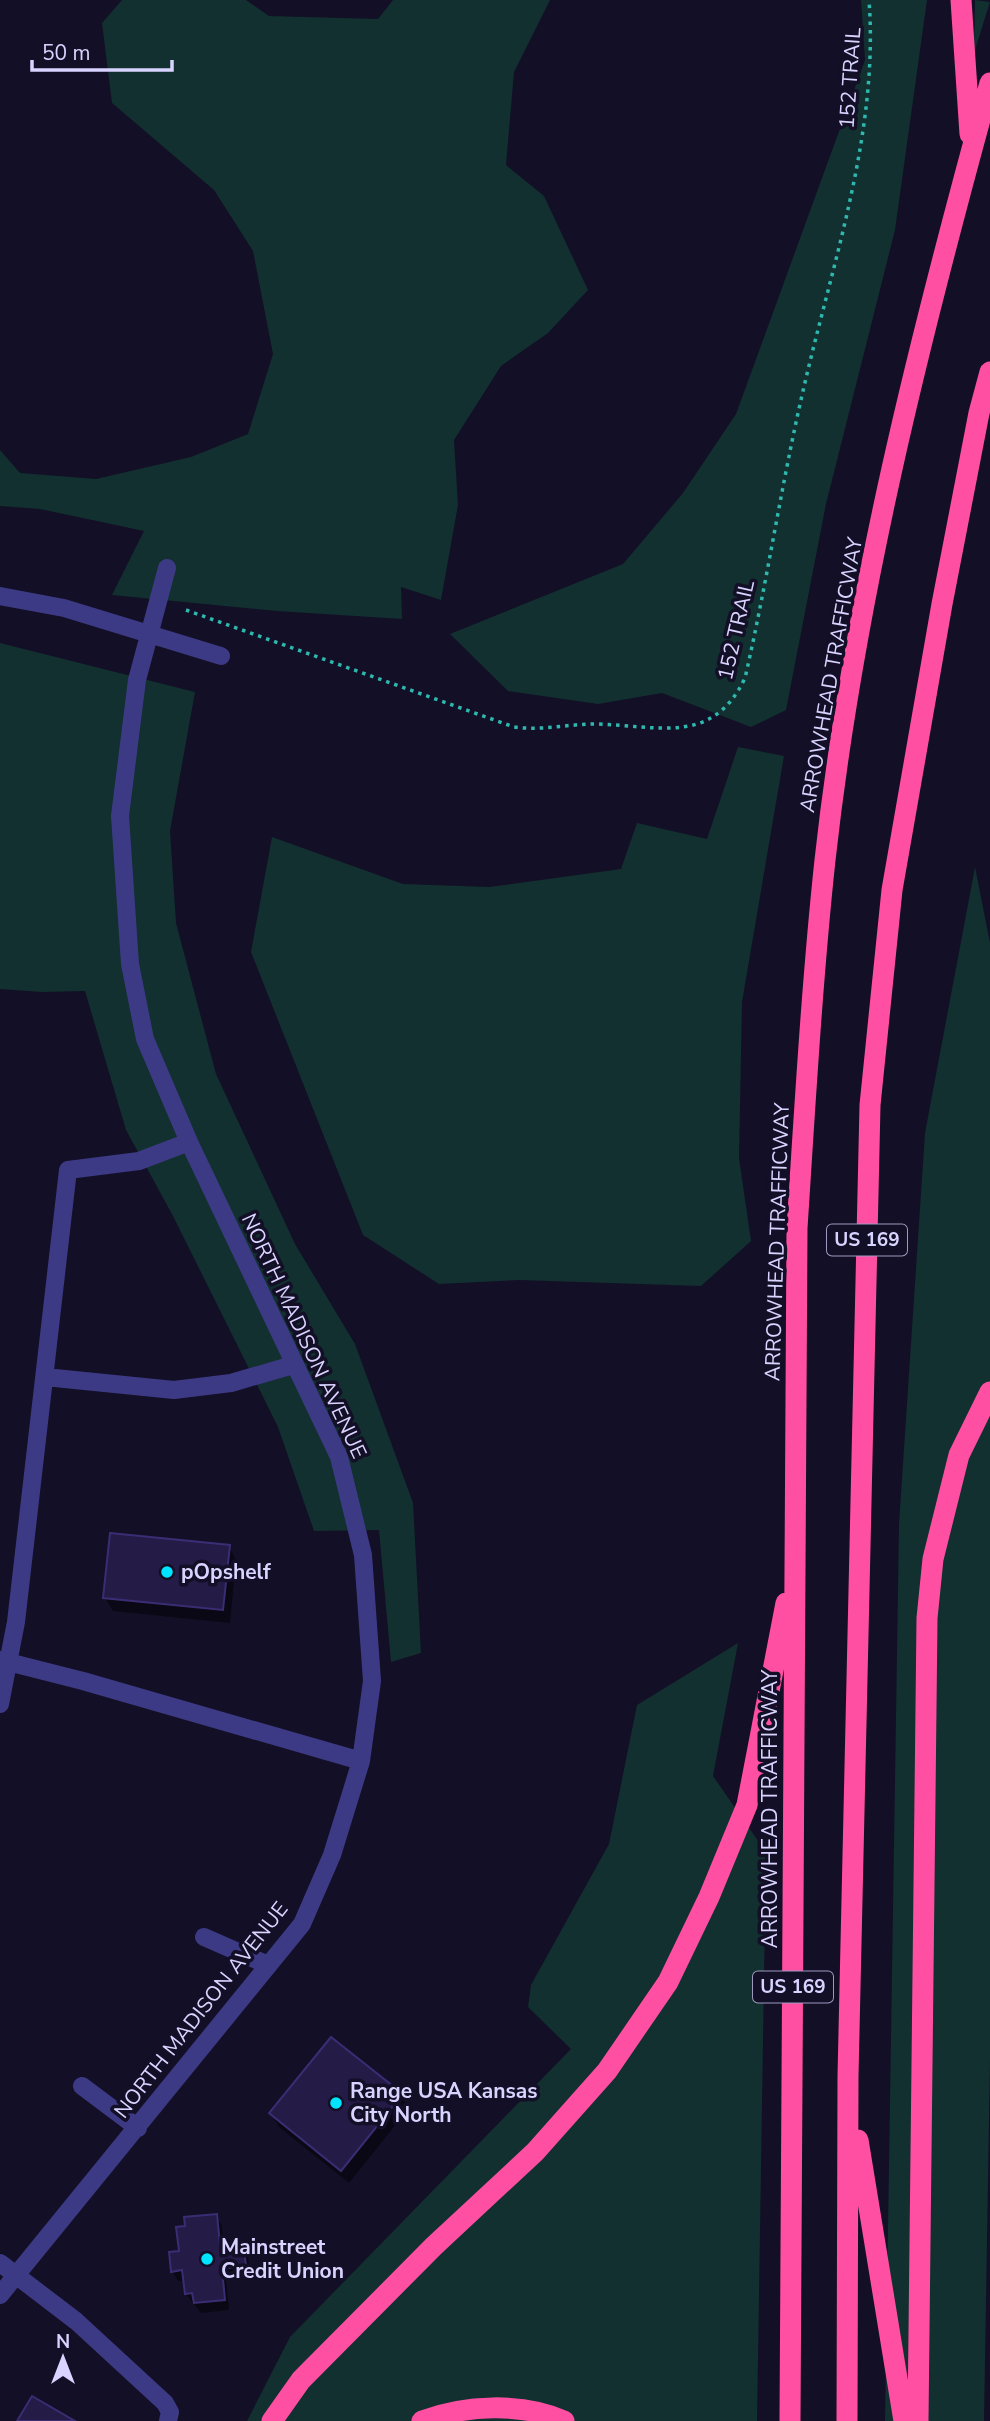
<svg xmlns="http://www.w3.org/2000/svg" width="990" height="2421" viewBox="0 0 990 2421" font-family="'Nunito Sans',sans-serif">
<rect width="100%" height="100%" fill="#130f26"/>
<path fill="#12302f" d="M122,0H246L269,16L378,19L393,0H550L514,72L506,165L544,196L588,290L548,333L501,366L454,440L458,505L441,600L401,587L402,619L277,611L112,595L144,531L40,509L0,506V450L20,473L96,479L191,457L248,434L273,354L253,251L214,190L112,103L102,23Z
M861,0H927L895,230L826,504L786,710L751,727L662,693L598,704L508,691L450,634L623,564L683,493L736,414L865,60Z
M975,0L990,2L974,53Z
M0,643L195,692L170,831L176,923L216,1074L295,1244L355,1344L413,1503L421,1653L391,1662L379,1530L314,1531L278,1427L173,1216L126,1130L85,991L42,992L0,989Z
M738,747L784,756L742,1002L739,1158L751,1241L701,1286L519,1280L439,1284L363,1235L251,952L272,837L403,884L489,887L621,869L637,823L707,839Z
M975,867L990,943V2061L984,2421H885L899,1524L925,1133Z
M738,1643L713,1776L766,1852L757,2421H247L290,2337L571,2049L528,2007L531,1985L609,1844L637,1705Z"/>
<path fill="#0007" d="M229,1547L236,1560L230,1623L113,1611L105,1598Z
M401,2095L409,2108L349,2183L279,2127L271,2114Z
M216,2216L222,2226L224,2246L242,2244L248,2254L250,2276L226,2278L229,2310L201,2313L186,2294L185,2280L178,2281L172,2271L187,2228Z"/>
<path fill="#241b47" stroke="#3b2d73" stroke-width="2" d="M110,1533L230,1545L223,1610L103,1598Z
M331,2037L403,2094L341,2171L269,2113Z
M217,2214L220,2245L243,2242L246,2266L222,2269L225,2300L194,2303L192,2293L185,2294L182,2270L171,2272L169,2252L179,2251L176,2227L185,2226L184,2217Z
M32,2396L75,2421H17Z"/>
<g fill="none" stroke-linecap="round" stroke-linejoin="round">
<path stroke="#2fb8b0" stroke-width="3.5" stroke-dasharray="3.5 5" stroke-linecap="butt" d="M186,610L514,727C541,731 568,724 595,724C657,725 712,747 745,678C767,583 781,486 803,391C832,264 879,132 869,0"/>
<path stroke="#3d3a85" stroke-width="18" d="M0,596L64,608L221,656
M45,1377L174,1390L231,1383L293,1365
M0,1660L83,1681L361,1761
M0,1704L16,1622L68,1170L139,1161L189,1142
M204,1937L268,1965
M82,2086L138,2128
M0,2263L76,2321L165,2403L170,2412L168,2421
M0,2295L302,1924L332,1855L361,1761L372,1681L363,1555L339,1457L189,1142L145,1039L130,964L120,816L137,680L167,568"/>
<path stroke="#ff4fa3" stroke-width="21" d="M961,0L970,134
M858,2140L904,2421
M272,2421L301,2380L434,2246L535,2152L607,2071L668,1982L709,1897L747,1805L786,1603
M422,2421C464,2405 522,2402 564,2421
M790,2421L797,1228C805,1105 812,982 825,860C854,597 920,337 990,83
M847,2421L848,2076L870,1105L892,890L942,604L979,413L990,372
M918,2421L927,1618L933,1559L959,1455L990,1392"/>
</g>
<g fill="#00e5ff" stroke="#130f26" stroke-width="2.5">
<circle cx="167" cy="1572" r="7"/>
<circle cx="336" cy="2103" r="7"/>
<circle cx="207" cy="2259" r="7"/>
</g>
<g text-anchor="middle" dominant-baseline="central" stroke-width="7" stroke-linejoin="round" paint-order="stroke">
<g fill="#130f26" stroke="#9e99be" stroke-width="2">
<rect x="827" y="1224.5" width="80" height="31" rx="5"/>
<rect x="753" y="1971.5" width="80" height="31" rx="5"/>
</g>
<g font-size="19" font-weight="bold" fill="#d9d4ff">
<text x="867" y="1240">US 169</text>
<text x="793" y="1987">US 169</text>
</g>
<g font-size="21" fill="#d9d4ff" stroke="#130f26">
<text transform="translate(850 78) rotate(-86)">152 TRAIL</text>
<text transform="translate(736 630) rotate(-77)">152 TRAIL</text>
<text transform="translate(831 675) rotate(-80)">ARROWHEAD TRAFFICWAY</text>
<text transform="translate(777 1242) rotate(-88)">ARROWHEAD TRAFFICWAY</text>
<text transform="translate(304 1336) rotate(65)">NORTH MADISON AVENUE</text>
<text transform="translate(770 1809) rotate(-90)">ARROWHEAD TRAFFICWAY</text>
<text transform="translate(201 2010) rotate(-52)">NORTH MADISON AVENUE</text>
</g>
<g font-size="21" font-weight="bold" fill="#d9d4ff" stroke="#130f26" text-anchor="start">
<text x="181" y="1572">pOpshelf</text>
<text x="350" y="2091">Range USA Kansas<tspan x="350" dy="24">City North</tspan></text>
<text x="221" y="2247">Mainstreet<tspan x="221" dy="24">Credit Union</tspan></text>
</g>
</g>
<g transform="translate(63 2358)" stroke="#130f26" stroke-width="5" paint-order="stroke">
<path d="M0-5L12 26L0 18L-12 26Z" fill="#d9d4ff"/>
<text y="-10" font-size="19" font-weight="bold" text-anchor="middle" fill="#d9d4ff">N</text>
</g>
<path d="M32 60v10h140v-10" fill="none" stroke="#d9d4ff" stroke-width="3.5"/>
<text x="42" y="60" font-size="21" fill="#d9d4ff" stroke="#130f26" stroke-width="5" paint-order="stroke">50 m</text>
</svg>
